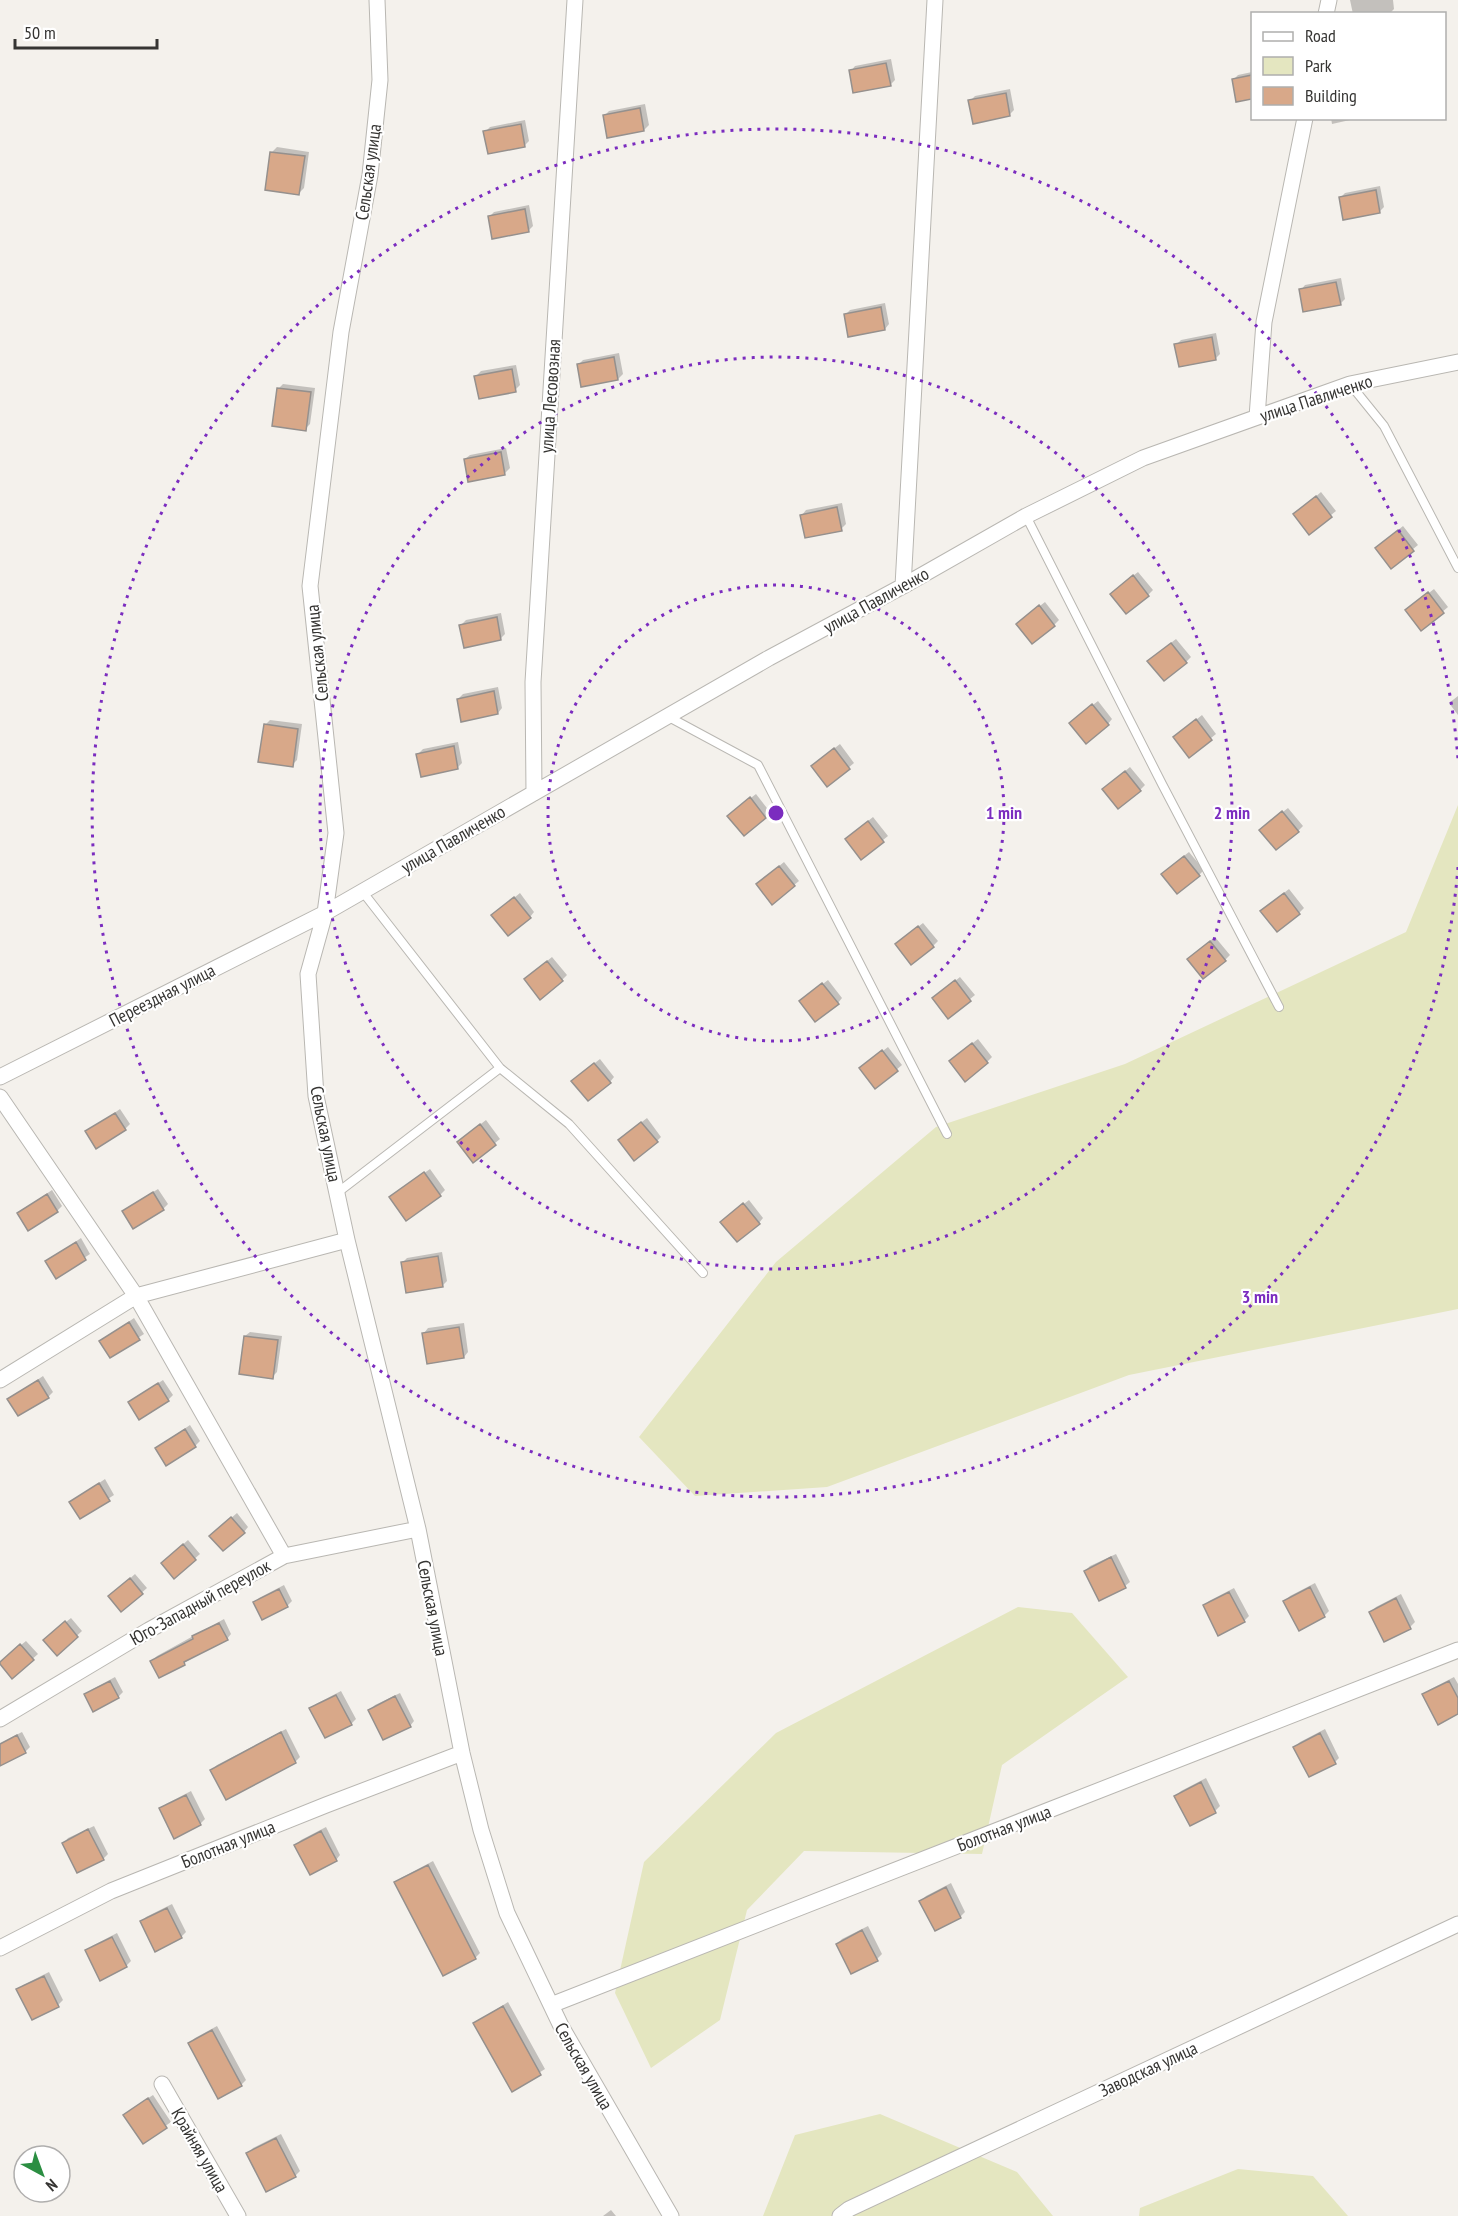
<svg xmlns="http://www.w3.org/2000/svg" width="1458" height="2216" viewBox="0 0 1458 2216" font-family="'PT Sans Narrow',sans-serif">
<rect width="100%" height="100%" fill="#f4f1ec"/>
<path fill="#e4e6c0" d="M1458,805V1309L1129,1375L827,1487L695,1496L639,1437L776,1262L936,1127L1125,1064L1406,932Z
M1018,1607L1072,1613L1128,1677L1002,1765L982,1854L804,1851L747,1910L720,2020L651,2068L615,1993L644,1862L776,1733Z
M880,2114L1017,2172L1053,2216H763L795,2135Z
M1238,2169L1313,2176L1348,2216H1139L1140,2208Z"/>
<path fill="#0003" d="M1350,0H1393L1394,9L1389,14H1353Z
M891,59L895,80L890,85L851,71L855,66Z
M1252,72V97L1237,100L1233,80L1238,75Z
M1010,89L1014,110L1009,115L970,101L975,96Z
M645,104L649,125L644,130L604,116L609,111Z
M1331,118H1359L1332,124Z
M525,120L529,141L524,146L485,132L490,127Z
M277,147L309,152L304,188L299,193L272,152Z
M1380,186L1384,207L1379,212L1340,198L1345,193Z
M529,205L533,226L528,231L489,217L494,212Z
M1341,278L1345,299L1340,304L1301,290L1305,285Z
M885,303L889,324L885,329L845,315L850,310Z
M1216,333L1220,354L1215,359L1176,345L1181,340Z
M619,353L623,374L618,379L578,365L583,360Z
M516,365L520,385L515,390L476,376L481,371Z
M283,384L315,388L310,424L305,429L278,389Z
M506,448L510,468L505,473L469,480L465,459L470,455Z
M1321,492L1336,511L1309,533L1300,510Z
M842,503L846,524L841,529L802,515L806,510Z
M1403,526L1418,545L1391,567L1381,544Z
M1138,572L1153,590L1148,595L1116,589Z
M1434,589L1448,607L1422,629L1412,606Z
M1045,602L1059,620L1054,625L1023,619Z
M501,613L505,634L500,639L461,625L466,620Z
M1176,639L1191,657L1186,662L1154,656Z
M498,687L502,708L498,713L458,699L463,694Z
M1458,696V715L1449,703Z
M1098,701L1112,719L1108,724L1076,718Z
M1202,715L1216,734L1189,756L1180,733Z
M270,720L302,724L297,760L292,765L265,725Z
M458,742L462,763L457,768L418,754L423,749Z
M840,744L854,763L828,785L818,761Z
M1130,767L1145,785L1140,790L1104,789Z
M756,794L770,812L744,834L734,811Z
M1288,808L1303,826L1298,831L1266,825Z
M873,817L888,836L861,858L852,834Z
M1189,852L1204,870L1199,875L1167,869Z
M784,862L799,881L794,885L762,880Z
M1289,889L1304,908L1299,913L1267,906Z
M520,893L534,912L530,917L498,911Z
M923,923L938,941L933,946L901,940Z
M1215,937L1230,955L1225,960L1193,954Z
M552,957L567,975L562,980L531,974Z
M960,977L975,995L948,1017L939,994Z
M828,980L842,998L838,1003L806,997Z
M978,1039L992,1057L987,1062L956,1056Z
M888,1047L902,1065L876,1087L866,1064Z
M600,1059L614,1077L610,1082L578,1076Z
M120,1109L130,1124L125,1129L87,1132Z
M647,1118L661,1137L657,1141L625,1135Z
M486,1120L500,1139L473,1161L464,1137Z
M430,1169L445,1190L440,1195L396,1193Z
M158,1189L168,1204L163,1209L129,1207Z
M52,1190L62,1206L57,1211L18,1213Z
M749,1200L763,1218L759,1223L727,1217Z
M81,1238L90,1254L57,1276L47,1261Z
M442,1252L447,1281L442,1286L402,1263L407,1258Z
M134,1318L144,1334L110,1356L101,1341Z
M464,1323L468,1352L464,1357L424,1333L428,1328Z
M250,1332L282,1336L277,1372L272,1377L245,1336Z
M43,1376L53,1392L48,1397L9,1399Z
M163,1380L173,1395L168,1400L130,1402Z
M190,1425L200,1441L195,1446L156,1448Z
M105,1479L114,1495L80,1517L71,1502Z
M237,1513L248,1527L244,1532L216,1531Z
M188,1540L200,1554L175,1576L168,1558Z
M1116,1554L1130,1582L1125,1586L1085,1571L1090,1566Z
M135,1574L147,1588L122,1610L115,1592Z
M1315,1583L1329,1611L1324,1616L1285,1601L1290,1596Z
M284,1585L292,1601L287,1606L255,1603L259,1598Z
M1234,1588L1249,1616L1244,1621L1204,1606L1209,1601Z
M1401,1594L1415,1622L1410,1627L1385,1640L1371,1612L1376,1607Z
M71,1618L82,1631L57,1654L50,1635Z
M224,1619L231,1634L227,1639L160,1676L152,1661L157,1656Z
M26,1641L38,1654L12,1677L5,1658Z
M115,1677L123,1692L118,1697L86,1695L91,1690Z
M1454,1677L1458,1684V1713L1424,1695L1429,1690Z
M341,1691L356,1719L351,1724L311,1709L316,1704Z
M400,1693L414,1721L410,1726L370,1710L375,1705Z
M286,1729L300,1757L295,1762L212,1770L217,1765Z
M1325,1729L1339,1758L1335,1762L1295,1747L1300,1742Z
M22,1732L30,1747L25,1752L0,1764V1743Z
M1206,1778L1220,1806L1215,1811L1190,1824L1176,1796L1181,1791Z
M191,1791L205,1819L200,1824L161,1809L166,1804Z
M94,1826L108,1854L103,1859L64,1843L68,1838Z
M326,1827L340,1855L336,1860L296,1845L301,1840Z
M433,1861L480,1953L475,1958L443,1974L396,1883L401,1878Z
M951,1883L965,1912L961,1916L935,1929L921,1901L926,1896Z
M172,1904L186,1932L181,1937L142,1922L146,1917Z
M868,1926L882,1954L877,1959L837,1944L842,1939Z
M117,1933L131,1961L126,1966L87,1951L92,1946Z
M49,1972L63,2000L58,2005L18,1990L23,1985Z
M508,2002L545,2069L512,2090L475,2023Z
M217,2026L246,2080L241,2085L190,2043L195,2038Z
M153,2095L171,2122L143,2142L130,2110Z
M281,2134L300,2171L295,2176L248,2153L253,2148Z
M611,2210L616,2216H603Z"/>
<path fill="#d8a889" stroke="#95908d" stroke-width="1.5" d="M886,63L891,86L853,93L849,70Z
M1252,75V99L1236,102L1232,79Z
M1006,93L1010,116L973,124L968,100Z
M640,108L644,131L607,138L603,115Z
M521,124L525,147L488,154L483,131Z
M270,152L305,156L299,195L265,190Z
M1376,190L1380,213L1343,220L1339,197Z
M525,209L529,232L492,239L488,216Z
M1336,282L1341,305L1303,312L1299,289Z
M881,307L885,330L848,337L844,314Z
M1212,337L1216,360L1179,367L1174,344Z
M614,357L618,380L581,387L577,364Z
M512,369L516,392L479,399L474,376Z
M277,388L311,392L306,431L272,426Z
M501,452L505,475L468,482L464,459Z
M1316,496L1332,517L1309,535L1293,514Z
M837,507L842,531L805,538L800,515Z
M1398,530L1414,551L1391,569L1375,548Z
M1133,575L1149,596L1126,614L1110,594Z
M1428,592L1444,613L1421,631L1405,610Z
M1039,605L1055,626L1032,644L1016,624Z
M497,617L501,640L464,648L459,625Z
M1171,643L1187,663L1164,681L1147,661Z
M494,691L498,714L461,722L457,699Z
M1092,704L1109,725L1086,744L1069,723Z
M1196,719L1212,740L1189,758L1173,737Z
M264,724L298,729L293,767L258,762Z
M454,746L458,769L421,777L416,754Z
M834,748L850,769L827,787L811,766Z
M1125,771L1141,791L1118,809L1102,789Z
M750,797L766,818L744,836L727,816Z
M1282,811L1299,832L1276,850L1259,830Z
M868,821L884,842L861,860L845,839Z
M1184,856L1200,876L1177,894L1161,874Z
M779,866L795,886L772,905L756,884Z
M1284,893L1300,914L1277,932L1260,911Z
M514,897L531,918L508,936L491,915Z
M918,926L934,947L911,965L895,944Z
M1210,941L1226,961L1203,979L1187,959Z
M547,961L563,981L540,1000L524,979Z
M955,980L971,1001L948,1019L932,998Z
M822,983L839,1004L815,1022L799,1001Z
M972,1043L988,1063L965,1082L949,1061Z
M882,1050L898,1071L875,1089L859,1068Z
M594,1063L611,1083L588,1101L571,1081Z
M115,1113L126,1130L96,1149L85,1131Z
M641,1122L658,1142L634,1161L618,1140Z
M480,1124L496,1145L473,1163L457,1142Z
M424,1172L441,1196L406,1221L389,1197Z
M153,1192L164,1210L133,1229L122,1211Z
M47,1194L58,1212L28,1231L17,1213Z
M743,1203L760,1224L737,1242L720,1222Z
M76,1242L86,1260L56,1279L45,1261Z
M438,1256L443,1287L406,1293L401,1262Z
M129,1322L140,1340L110,1358L99,1341Z
M459,1327L464,1358L427,1364L422,1333Z
M244,1336L278,1340L273,1379L239,1374Z
M38,1380L49,1398L18,1416L7,1399Z
M158,1383L169,1401L139,1420L128,1402Z
M185,1429L196,1447L166,1466L155,1448Z
M99,1483L110,1501L80,1519L69,1502Z
M231,1517L245,1533L223,1551L209,1536Z
M183,1544L196,1560L174,1579L161,1563Z
M1111,1557L1126,1588L1099,1601L1084,1571Z
M130,1578L143,1594L121,1612L108,1596Z
M1310,1587L1325,1617L1299,1631L1283,1601Z
M279,1589L288,1607L262,1620L253,1602Z
M1229,1592L1245,1622L1218,1636L1203,1605Z
M1396,1598L1411,1629L1384,1642L1369,1612Z
M65,1621L78,1637L57,1656L43,1640Z
M219,1623L228,1640L184,1662L185,1665L159,1678L150,1661L193,1639L192,1636Z
M20,1644L34,1660L12,1679L0,1664V1662Z
M110,1681L119,1698L93,1712L84,1694Z
M1449,1681L1458,1698V1714L1438,1725L1422,1694Z
M336,1695L352,1725L325,1738L309,1708Z
M395,1696L411,1727L383,1740L368,1710Z
M281,1732L296,1763L226,1800L210,1770Z
M1320,1733L1336,1764L1309,1777L1293,1747Z
M17,1735L26,1753L0,1766V1744Z
M1201,1782L1216,1813L1190,1826L1174,1796Z
M186,1795L201,1825L174,1839L159,1808Z
M88,1829L104,1860L77,1873L62,1843Z
M321,1831L337,1861L310,1875L294,1845Z
M428,1865L476,1959L443,1976L394,1882Z
M946,1887L961,1918L935,1931L919,1901Z
M167,1908L182,1938L155,1952L140,1921Z
M862,1930L878,1961L851,1974L836,1944Z
M112,1937L127,1967L100,1981L85,1950Z
M44,1976L59,2007L32,2020L16,1989Z
M503,2006L541,2075L512,2092L473,2023Z
M212,2030L242,2086L218,2099L188,2043Z
M148,2098L167,2128L143,2144L123,2115Z
M276,2138L296,2177L266,2192L246,2153Z"/>
<g fill="none" stroke-linecap="round" stroke-linejoin="round">
<defs>
<path id="lane" d="M1350,384L1384,426L1458,568
M1026,516L1162,784L1279,1007
M667,716L758,765L947,1134
M500,1068L569,1124L703,1273
M337,1193L500,1068L362,891"/>
<path id="street" d="M377,0L380,80L370,175L341,332L310,586L336,833L325,913L308,974L316,1096L347,1240L418,1529L462,1753L481,1830L507,1913L561,2026L671,2216
M1326,14L1329,0
M1257,417L1264,322L1305,118
M903,586L935,0
M534,793L533,682L575,0
M0,1077L325,913L769,658L903,586L1026,516L1143,458L1350,384L1458,362
M0,1097L136,1296L284,1556
M0,1380L136,1296L347,1240
M0,1719L149,1630L284,1556L418,1529
M0,1948L111,1891L326,1805L462,1753
M551,2005L1458,1650
M162,2084L238,2216
M840,2216L849,2209L1458,1924"/>
</defs>
<use href="#lane" stroke="#b9b7b2" stroke-width="10"/>
<use href="#street" stroke="#b9b7b2" stroke-width="17"/>
<use href="#lane" stroke="#fff" stroke-width="8"/>
<use href="#street" stroke="#fff" stroke-width="15"/>
</g>
<g fill="none" stroke="#7b2cbf" stroke-width="3" stroke-dasharray="3 6">
<circle cx="776" cy="813" r="228"/>
<circle cx="776" cy="813" r="456"/>
<path d="M1458 867A684 684 0 1 1 1458 759"/>
</g>
<g text-anchor="middle" dominant-baseline="central" stroke-width="4.5" stroke-linejoin="round" paint-order="stroke">
<g font-size="18" fill="#363533" stroke="#fff">
<text transform="translate(368 172) rotate(-82)">Сельская улица</text>
<text transform="translate(550 396) rotate(-86)">улица Лесовозная</text>
<text transform="translate(1316 398) rotate(-18)">улица Павличенко</text>
<text transform="translate(876 600) rotate(-29)">улица Павличенко</text>
<text transform="translate(317 653) rotate(-96)">Сельская улица</text>
<text transform="translate(453 839) rotate(-30)">улица Павличенко</text>
<text transform="translate(162 995) rotate(-27)">Переездная улица</text>
<text transform="translate(326 1134) rotate(79)">Сельская улица</text>
<text transform="translate(200 1602) rotate(-29)">Юго-Западный переулок</text>
<text transform="translate(433 1608) rotate(79)">Сельская улица</text>
<text transform="translate(1004 1828) rotate(-21)">Болотная улица</text>
<text transform="translate(228 1844) rotate(-22)">Болотная улица</text>
<text transform="translate(584 2066) rotate(60)">Сельская улица</text>
<text transform="translate(1148 2069) rotate(-25)">Заводская улица</text>
<text transform="translate(200 2150) rotate(60)">Крайняя улица</text>
</g>
</g>
<circle cx="776" cy="813" r="9" fill="#7b2cbf" stroke="#fff" stroke-width="3"/>
<g font-size="18" text-anchor="middle" font-weight="bold" fill="#7b2cbf" stroke="#fff" stroke-width="4.5" stroke-linejoin="round" paint-order="stroke">
<text x="1004" y="819">1 min</text>
<text x="1232" y="819">2 min</text>
<text x="1260" y="1303">3 min</text>
</g>
<rect x="1251" y="12" width="195" height="108" fill="#ffffff" stroke="#afaead" stroke-width="1.5"/>
<rect x="1263" y="32" width="30" height="9" fill="#ffffff" stroke="#afaead" stroke-width="1.5"/>
<text x="1305" y="42" font-size="18" fill="#363533">Road</text>
<rect x="1263" y="57" width="30" height="18" fill="#e4e6c0" stroke="#afaead" stroke-width="1.5"/>
<text x="1305" y="72" font-size="18" fill="#363533">Park</text>
<rect x="1263" y="87" width="30" height="18" fill="#d8a889" stroke="#afaead" stroke-width="1.5"/>
<text x="1305" y="102" font-size="18" fill="#363533">Building</text>
<g transform="translate(42 2174) rotate(139)"><circle r="28" fill="#ffffff" stroke="#afaead" stroke-width="1.5"/>
<path d="M0-4.5L10 22L0 15L-10 22Z" fill="#2b8e42"/>
<text y="-9" font-size="16" font-weight="bold" text-anchor="middle" fill="#363533">N</text>
</g>
<path d="M15 39v9h142v-9" fill="none" stroke="#363533" stroke-width="3"/>
<text x="24" y="39" font-size="18" fill="#363533" stroke="#ffffff" stroke-width="4.5" paint-order="stroke">50 m</text>
</svg>
